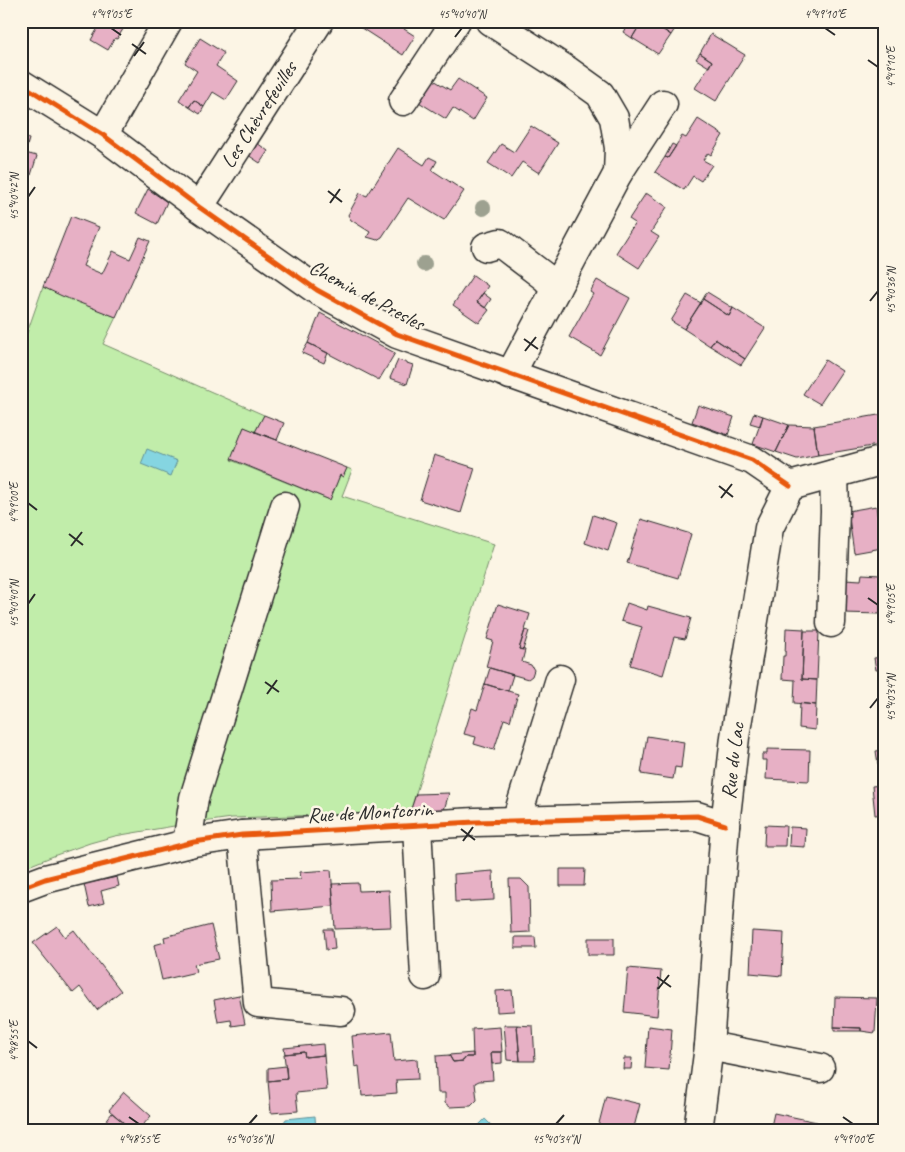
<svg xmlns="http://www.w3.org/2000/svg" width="905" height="1152" viewBox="0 0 905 1152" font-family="Caveat,sans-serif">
<rect width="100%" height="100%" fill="#fcf5e5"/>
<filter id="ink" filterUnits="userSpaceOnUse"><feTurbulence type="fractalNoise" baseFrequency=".02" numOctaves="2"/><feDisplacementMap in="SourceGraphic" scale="10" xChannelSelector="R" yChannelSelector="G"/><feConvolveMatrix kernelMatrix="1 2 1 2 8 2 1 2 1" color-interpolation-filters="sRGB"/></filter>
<g filter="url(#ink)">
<path fill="#c1edaa" stroke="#768c6a" d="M43,287L116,317L103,344L264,415L255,432L244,427L231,460L330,500L340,475L343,477L347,468L352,470L342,496L494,544L410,812L232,818L180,825L115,836L90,843L56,855L21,869V350Z"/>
<path fill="#85d5e1" stroke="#619198" d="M147,449L177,461L171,476L141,464Z
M315,1116L316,1131H283L282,1125L286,1119Z
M485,1119L496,1130V1131H458V1126H478Z"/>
<path fill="#e7b0c5" stroke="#2b2b2b" d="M87,21H128L117,39L115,38L108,50L91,40L98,28Z
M356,21H407L409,22L404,29L415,36L403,55L355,24Z
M627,21H667L662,29L671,35L658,54L632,38L638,28Z
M667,21H680L671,35L662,29Z
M629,22L638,28L632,38L623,32Z
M711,34L745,55L716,101L695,88L712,61L700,53Z
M200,38L224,53L216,66L238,81L226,100L213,92L204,107L194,100L189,107L179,100L197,71L185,63Z
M700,53L712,61L709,67L696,59Z
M429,77L450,90L458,79L487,98L473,121L453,108L446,119L414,99Z
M194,100L204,107L200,114L189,107Z
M698,119L723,135L711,155L708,153L703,160L712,165L701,181L693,176L684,190L655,172L665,157L668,158L682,136L686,138Z
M531,126L558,143L539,173L522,162L511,178L488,163L501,144L514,152Z
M21,136L29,139L25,153L37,156L31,175L21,173Z
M253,140L268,151L260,163L245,153Z
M672,144L676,146L668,158L665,157Z
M398,148L424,165L429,157L437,161L432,170L464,191L444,220L408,198L382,237L377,240L374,239L367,237L370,232L351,220L348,215L360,193L367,196Z
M148,189L167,202L157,224L136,213Z
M646,193L667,207L651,232L659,237L639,268L616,253L635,223L629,219Z
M71,216L99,227L83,266L102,274L113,251L130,259L140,237L150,241L116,317L62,296L43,287Z
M473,275L488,286L477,302L489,310L479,323L453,305Z
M597,280L630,298L600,355L569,337L593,294L590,292Z
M707,292L733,308L729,316L703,299Z
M483,293L491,299L485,308L477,302Z
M687,295L701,303L684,329L671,321Z
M703,299L729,316L733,308L765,328L745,359L715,339L710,346L684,329Z
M320,313L395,353L379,380L308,343Z
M715,339L745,359L741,365L710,346Z
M308,343L328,353L324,363L302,353Z
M398,360L413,365L407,384L390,378Z
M825,360L842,371L820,404L803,394Z
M698,405L734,417L728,435L692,422Z
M754,413L763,416L760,426L750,423Z
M884,414V444L818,455L814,426Z
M264,415L284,423L277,440L255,432Z
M763,416L789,425L776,452L753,444Z
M789,425L814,426L818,455L797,459L776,452Z
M244,427L347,468L343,477L340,475L330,500L231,459Z
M434,455L475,468L461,513L420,500Z
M876,506L882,548L854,553L848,511Z
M593,515L617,523L608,551L585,543Z
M641,519L691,534L678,578L627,563Z
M881,570L884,571V603H880V614L844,613L845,579L861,580L862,574L880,575Z
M627,603L647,610L648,606L691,618L685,639L674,637L663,675L630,665L642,627L621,621Z
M498,604L530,614L519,649L525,650L522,662L531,665L534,670L532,676L528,679L486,667L493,641L487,639Z
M786,628L804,629L802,679L817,680L816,705L794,703L795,680L782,679L783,656H785Z
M525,630L529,631L523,650L519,649Z
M804,631H819L817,680L802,679Z
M883,657L884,669L876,670L874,658Z
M490,668L513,675L508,691L485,684Z
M485,684L518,694L510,721L504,719L494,750L474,744L476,737L464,734L472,708L477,710Z
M800,703L816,705L815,730L799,728Z
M647,736L684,742L681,768L675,767L673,779L641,774Z
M767,749L810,750L809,781L766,779L767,760H762V754H767Z
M884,750V814L875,815L872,786L882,785L879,763L878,764L876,751Z
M449,793L444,810L410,812L416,794Z
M765,825L786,826L785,846H764Z
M790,827L806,828L805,847L789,846Z
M560,869H585L584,886H560Z
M331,870L334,906L272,911L271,880L301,879L300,872Z
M493,871L494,900L455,902L454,874Z
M117,877L119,886L101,891L104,903L89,907L84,884Z
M509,879H521L529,887L530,932L511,933Z
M358,883L359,891L389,890L391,927L335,929L332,884Z
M211,925L219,959L194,964L196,972L162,980L154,945L165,942L164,937Z
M57,926L65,937L74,930L121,991L97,1010L80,987L73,993L33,943Z
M324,929H333L335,949L326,950Z
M752,931L784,933L782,976L750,973Z
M515,937H535L536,948H515Z
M588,938H614V955H588Z
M628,968L661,971L657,1016L624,1012Z
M512,990L514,1011L497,1012L496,991Z
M239,995L245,1024L232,1026L231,1020L218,1022L214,1000Z
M835,997L877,998L875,1033L861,1031V1028L834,1027Z
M504,1025H517L520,1061L507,1060Z
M517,1025L533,1026L535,1061H520Z
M648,1026L672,1029L669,1070L645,1068Z
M500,1027L502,1052H491L493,1080L479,1081L475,1083L477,1100L471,1106L450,1107L445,1103V1093H438L436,1056L449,1055L453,1062L463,1061L466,1057H473L472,1029Z
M834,1027L861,1028V1031H834Z
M391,1032L394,1061L417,1059L418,1079L396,1080L397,1093L362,1096L359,1066L355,1067L352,1036Z
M323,1044L324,1055L305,1057L304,1052L285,1054L284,1048Z
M304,1052L305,1057L324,1055L327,1090L296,1093L298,1111L271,1113L268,1081L287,1079L284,1054Z
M491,1052H502V1063L492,1064Z
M473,1053V1057H466L463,1061L453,1062L449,1055Z
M624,1058H632L631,1069H623Z
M286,1066L287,1079L268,1081V1068Z
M124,1092L151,1116L142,1126L148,1131H118L124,1123L109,1110Z
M606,1096L640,1104L633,1131H597Z
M112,1113L124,1123L118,1131H103L104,1130L101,1127Z
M774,1113L817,1122L815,1131H770Z"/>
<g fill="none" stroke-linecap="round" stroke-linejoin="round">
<defs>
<g id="minor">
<path d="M490,21L568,71L600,94L614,118L619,148L618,173L510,375"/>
<path d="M21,84L103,135L199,207L317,290L397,334L752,460L790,486"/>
<path d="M403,101L456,21"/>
<path d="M103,135L168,21"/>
<path d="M618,173L663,104"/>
<path id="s1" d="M199,207L319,21"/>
<path d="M486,247L500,243L546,278L556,289"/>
<path d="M790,486L884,460"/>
<path d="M831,623L835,511L834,474"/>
<path d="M516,821L560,679"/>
<path d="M417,826L425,976"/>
<path d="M242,835L258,1003L341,1011"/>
<path d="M187,844L194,798L285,506"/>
<path d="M21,888L45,879L194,842L242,835L475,822L697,816L725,825"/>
<path d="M709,1046L820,1068"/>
<path id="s2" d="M698,1131L709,1046L725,825L735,737L769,528L790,486"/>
</g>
</defs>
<use href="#minor" stroke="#2b2b2b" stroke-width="31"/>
<use href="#minor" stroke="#fcf5e5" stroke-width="28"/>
<defs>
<path id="cycleway" d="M21,84L103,135L199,207L317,290L397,334L752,460L790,486
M21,888L45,879L194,842L242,835L475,822L697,816L725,825"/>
</defs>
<use href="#cycleway" stroke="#fcf5e5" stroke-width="8"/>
<use href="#cycleway" stroke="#e8590c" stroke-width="5"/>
</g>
<g fill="#9da190">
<circle cx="483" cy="208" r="8"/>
<circle cx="424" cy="264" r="8"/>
</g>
</g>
<path fill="none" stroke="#2b2b2b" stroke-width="2" d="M111,28L121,35M825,28L835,35M455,37L462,28M132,44L146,54M134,56L144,42M868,60L878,67M328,191L342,202M28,197L35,187M330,203L340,189M870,301L878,291M524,339L538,349M525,351L536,337M719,486L733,497M721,498L732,484M28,503L37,510M69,534L83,545M71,546L82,532M868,598L878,605M28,604L35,594M265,682L279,692M267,694L277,680M870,708L878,698M461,829L475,840M463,841L473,827M657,977L671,987M658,989L669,975M28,1041L37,1048M129,1117L139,1124M843,1117L853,1124M249,1124L257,1115M556,1124L564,1115"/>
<g text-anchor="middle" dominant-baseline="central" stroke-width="5" stroke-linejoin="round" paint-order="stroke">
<g font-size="21" fill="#2b2b2b" stroke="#fcf5e5">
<text stroke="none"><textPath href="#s1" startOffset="110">Les Chèvrefeuilles</textPath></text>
<text transform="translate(367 295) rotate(28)">Chemin de Presles</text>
<text stroke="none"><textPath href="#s2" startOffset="372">Rue du Lac</textPath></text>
<text transform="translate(370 812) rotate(-3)">Rue de Montcorin</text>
</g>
</g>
<rect width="905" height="1152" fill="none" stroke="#fcf5e5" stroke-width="55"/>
<rect x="28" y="28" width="850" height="1096" fill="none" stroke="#2b2b2b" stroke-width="2"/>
<g font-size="12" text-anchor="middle" fill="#2b2b2b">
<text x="111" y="18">4°49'05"E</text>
<text x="462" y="18">45°40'40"N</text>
<text x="825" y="18">4°49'10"E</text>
<text transform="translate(891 67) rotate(-90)" y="4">4°49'10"E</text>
<text transform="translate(14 197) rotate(-90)" y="4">45°40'42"N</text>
<text transform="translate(891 291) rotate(-90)" y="4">45°40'36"N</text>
<text transform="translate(14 503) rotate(-90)" y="4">4°49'00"E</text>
<text transform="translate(14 604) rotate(-90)" y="4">45°40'40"N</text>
<text transform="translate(891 605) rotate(-90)" y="4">4°49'05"E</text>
<text transform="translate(891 698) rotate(-90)" y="4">45°40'34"N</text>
<text transform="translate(14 1041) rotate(-90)" y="4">4°48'55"E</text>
<text x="139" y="1143">4°48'55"E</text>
<text x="249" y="1143">45°40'36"N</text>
<text x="556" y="1143">45°40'34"N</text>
<text x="853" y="1143">4°49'00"E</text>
</g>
</svg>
